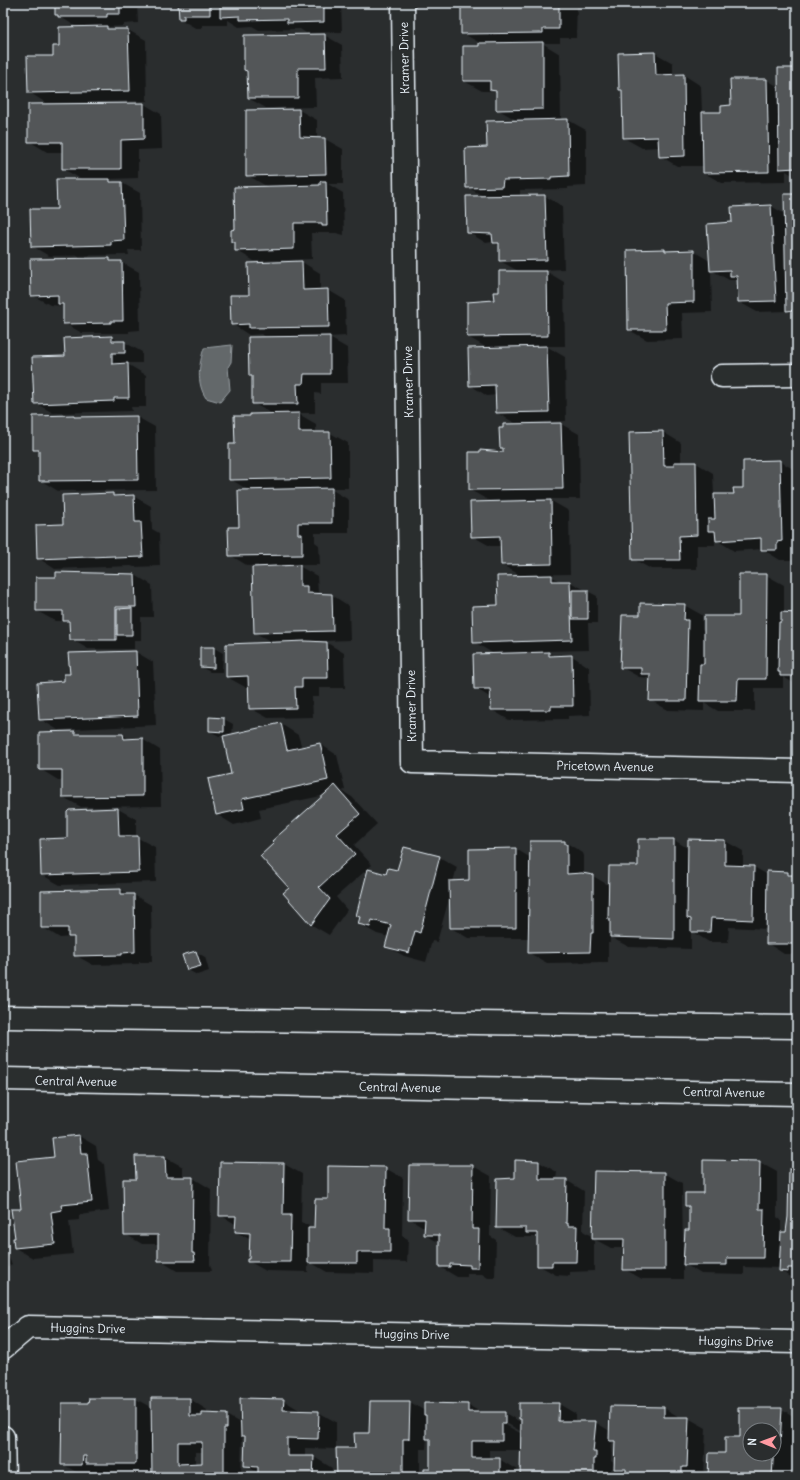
<svg xmlns="http://www.w3.org/2000/svg" width="800" height="1480" viewBox="0 0 800 1480" font-family="Delius,sans-serif">
<rect width="100%" height="100%" fill="#2a2d2e"/>
<filter id="ink" filterUnits="userSpaceOnUse"><feTurbulence type="fractalNoise" baseFrequency=".025" numOctaves="2"/><feDisplacementMap in="SourceGraphic" scale="8" xChannelSelector="R" yChannelSelector="G"/><feConvolveMatrix kernelMatrix="1 2 1 2 8 2 1 2 1" color-interpolation-filters="sRGB"/></filter>
<g filter="url(#ink)">
<path fill="#63686b" stroke="#989fa3" d="M232,345L231,362L228,367L230,390L220,402L206,398C196,383 199,364 204,348Z"/>
<path fill="#0007" fill-rule="evenodd" d="M56,3H137L138,23L124,24V26L105,27L111,30H128L146,40L147,101L46,103L29,92L60,47L78,28L56,14Z
M179,3H341L342,32L306,33L300,29L259,30L252,26L239,27L228,20V25H202V29H197L180,19Z
M462,3H577L576,38H560V43H542L560,54L561,120H568L586,130V186L568,187V189L520,190V196H545L562,206L564,269L544,270L564,282L565,346H546L565,357L566,421L515,423L497,413V395L487,396L470,385L489,349L468,337L500,293L520,272L500,261V246L492,242L486,243L468,232L485,197L467,187L488,148L518,121L497,109V93L493,91H482L464,81L480,43L462,33Z
M324,35L342,45L343,77L315,78L316,107L266,108L248,98Z
M655,53L673,63V76L684,75L701,86L702,113H722L767,80L779,87L797,69V178L786,171V182L722,183L704,173V166H677L660,156V147L642,148L624,138L623,92L620,90L619,54Z
M144,104L161,114L162,149L138,150V178L109,179L116,183H122L140,193L141,250H128L129,255L49,256L32,246L58,210L83,180L63,169V152H47L29,141Z
M299,110L317,120V138L325,139L343,149V184H328L343,193L344,235L336,233H311L312,259L254,261L236,250V243L232,241L236,230L268,187L247,175V111Z
M797,195V316L788,311L757,312L739,302L738,280H729L711,270L712,312L682,313L683,339L647,340L629,330L628,251H693L710,261L733,223V208L771,206L785,214Z
M109,259L115,262H121L139,272L140,330L129,331V333H82L64,323V306L50,305L32,295Z
M302,262L320,273V290H328L345,300L346,336L328,337L347,348L348,383H321V394L315,393V413H297L316,424V433H330L348,443V488H329L349,500V533H315V542L319,545L320,565H297L317,576L318,593L332,595L349,606L350,640L324,641L344,653L345,688H319V697H312L313,717L268,718L250,708L249,687H245L227,677L274,643L255,633L258,565L248,566L230,555L240,528L250,491L230,479L272,414L253,403V377L250,375L268,338L261,334L249,335L232,324L250,296Z
M112,337L120,342H124L142,352V363H129V365L146,375V407H131L132,411L53,413L35,403L66,357Z
M34,417H137L155,427L156,490L58,491L40,480V453L34,449Z
M561,424L579,434L580,499H548L569,511L570,574L520,575L502,565L501,546H490L472,536L547,501V499L488,500L470,490L504,453V449L501,447L504,425Z
M663,432L681,443V463H696L713,473L714,495H735L779,461L797,471V551H795L794,560H780L762,549L734,551L715,539V545H697V569H651L633,559Z
M112,494L116,497L133,496L151,506L152,529L159,533L160,566L134,567L131,566L55,569L38,558L64,524Z
M135,575L152,585L153,617H141V640H134V649H88L71,639L70,624L65,621H55L37,611Z
M766,575L784,585V613L797,614V685L783,677V688H755V711H718L704,703V711L668,710L650,700L651,678L639,677L621,667L641,616L684,605L702,615V629L705,631L740,617Z
M551,576L561,582H570L597,596V623H588L589,650L546,651L556,657L572,656L589,667L590,715L568,716V719L509,720L492,710L491,698L475,688L494,654L474,642L499,606Z
M214,648L223,653L222,672H210L201,667Z
M136,652L153,662L156,725L58,730L40,719L71,675Z
M224,719L233,724L232,735L281,724L298,735L302,748L320,744L337,755L345,790L342,791L352,797L377,824L354,845L372,865L336,897L347,910L329,935L312,925L284,894L290,889L326,795L259,809L261,818L234,825L216,814L232,774L224,736H219L210,731Z
M75,732L81,735H123L131,740L142,739L160,750L161,806L81,807L63,797V780H58L40,769Z
M118,809L136,819V837L155,847L156,882L60,885L42,875L68,839Z
M674,840L689,849V840L725,841L743,851V867H754L768,875L788,873L797,876V954H784L767,943V929L729,927L728,942H709L691,931V949L629,947L610,937V943H608V962L547,963L529,953L530,938H468L451,928L450,895L437,942L432,941L426,962L404,956L386,946L389,937L377,934L359,924L361,918L357,915L387,876L439,857L457,867L453,882L470,881L516,849L531,858L565,842L583,853L584,856V874L593,876L610,886L639,867Z
M121,890L129,895H134L151,905L152,962H139V964L93,965L75,955V940L71,937L60,938L42,927Z
M196,952L205,957L209,971L197,975L188,970Z
M79,1136L96,1146L98,1160L104,1164L109,1211L79,1215V1220L69,1221L73,1254L33,1258L15,1248L23,1210Z
M165,1157L183,1167V1178H193L211,1189L210,1264L212,1271H177L159,1260V1244H142L125,1234L137,1180Z
M539,1162L557,1172L556,1180H566L584,1191L583,1231L593,1237L664,1173L682,1183L683,1254H684L690,1231V1208L686,1206L759,1162L777,1172V1217L781,1220V1233H787L797,1171V1280L780,1271L781,1268L744,1267V1275L701,1274L683,1263V1279H642L624,1269L625,1248H611L594,1239V1271L570,1272V1276L556,1275L538,1265V1239L535,1237H515L497,1227L516,1179Z
M221,1163L284,1164L302,1174L301,1222L309,1226V1229H315L329,1200L385,1168L403,1178L402,1236L408,1239L407,1262L374,1261V1273L327,1272L308,1261V1272L266,1271L248,1261L250,1260L251,1240L236,1232L237,1225L220,1215Z
M473,1166L491,1176L490,1236L496,1240L495,1278H488L482,1274H467V1277H457L440,1267V1243L425,1235V1228L409,1218Z
M3,1248L12,1264L3,1269Z
M136,1399L152,1408L190,1399L207,1410V1414L226,1415L242,1424L283,1400L301,1411L318,1412L336,1422V1449L305,1448V1457H314L332,1468L331,1477H259V1473L245,1465L246,1438H242L241,1477H153V1474H105L100,1471V1475L80,1474L62,1464L89,1404ZM195,1452H203V1464H195Z
M371,1402H410L425,1411L468,1405L482,1413H505L522,1423L520,1419L559,1404L576,1414V1422H595L610,1431L664,1408L681,1418H688L706,1428L704,1477H629L613,1468L611,1469V1477H521L522,1450H489V1459H499L517,1470V1477H425L431,1470V1441L427,1438L426,1449H420V1477H337L356,1449L370,1434ZM501,1420L522,1432V1434L500,1422ZM612,1442L616,1443L615,1464L611,1461Z
M796,1407H797V1454H792V1470H790V1477H709L726,1454L741,1438V1412L782,1409L796,1418ZM750,1430H774V1454H750Z"/>
<path fill="#535759" stroke="#e8f1f8" fill-rule="evenodd" d="M55,3H120V14H107V17H58V15H55Z
M178,3H210V15H184V19H179Z
M220,3H324V22L287,23V19L240,20V16L220,17Z
M461,3H559V29H543V33L461,34Z
M107,26V29H128L130,91L28,93L27,56H53V46H59V27Z
M325,34L326,68H298V98H248L247,71L244,70V35Z
M543,42V109L496,110V91L490,90V81H463V46H479V43Z
M655,52L656,75L684,74L685,156L659,157L658,137L623,138L622,90H619L618,53Z
M778,68H797V168L779,169Z
M730,79H767L769,172L703,173L702,112H721V106L731,105Z
M144,103V139L121,140V169H62V142H28V104Z
M299,109L300,137L325,138L326,174L246,176V110Z
M568,119L569,176L551,177V179L503,180L502,187L466,188L465,148L487,147L486,121Z
M56,179H110V182H122L124,240L111,241V245L31,247L30,209H57Z
M320,181H326L327,226H322V223H294V249L235,251V242H231V230L235,229L234,187L320,185Z
M784,194H797V310L786,311Z
M545,195L547,260L499,261V243H493L492,234L467,233L466,196Z
M771,205L776,301L738,302L737,276H730V270L710,271L707,224L732,222L731,207Z
M665,249V251L694,250V302L665,303L666,330H628L627,250Z
M110,258V261H122L123,321H111V323L63,324V304H58V295L31,296L30,259Z
M302,261L303,290L328,289L329,327L249,328V324L231,325L230,295H249L248,263Z
M499,271H547L548,336L467,337V302L494,300L493,292H499Z
M112,336V341H125V353H112V364L128,363L129,398H114V401L34,404L32,357L65,356L64,338Z
M330,336V374H304L303,384H297L298,404H252V376H249L248,337Z
M547,346L549,412L496,413L495,385L469,386L468,348Z
M299,413V432H330L331,478L229,480V444H235L234,416H250V414Z
M74,415V417L137,416L138,480L39,481V450H33V416Z
M561,423L563,489L469,490V452H480V450L503,452V448H500L499,428H503V424Z
M663,431L664,466H674V462H696L697,535L679,536L680,560H632L629,432Z
M780,460L782,541L777,542V550H761V538L716,541L715,531H708V519H715L714,494H734L733,488H743V461Z
M794,471H797V523H794Z
M332,488V523H298V534H302V555L229,556L228,527H239L238,490Z
M113,493V496L134,495L135,522H141L143,557L115,558V556L37,559L36,525L63,524L62,495Z
M551,500L552,564L501,565L500,536L471,537L470,502Z
M300,565V586H307V593L332,594L333,631L254,633L252,567Z
M56,572L135,574L136,607H116V640H70L69,621H63V611H36V577H56Z
M739,574H767L766,679H738L737,701H699L700,664H704V616H739Z
M552,575V581H570L572,640L473,643L472,606L498,605L497,576Z
M572,590H588V619H572Z
M640,603L685,604L684,620H688L686,701H649L650,674H641V668H620L622,615H640Z
M132,608V635H117V609Z
M781,612L797,613V676H780V672H778L779,622H781Z
M306,641L327,642L328,678H302V687H295L296,708L249,709L248,676L226,677V644Z
M200,647H214V668L200,667Z
M136,651L138,716L39,720L37,683L64,681V674H70L68,653Z
M549,652V656L572,655L573,706H551V710H491L490,689H474L473,654Z
M209,717L224,718V732L209,731Z
M281,723L287,750L320,743L328,780L242,799L244,809L216,815L208,779L231,774L223,736Z
M75,731V734H123L124,739L143,738V796L62,797V770H39V732Z
M335,785L360,814L337,834L355,854L319,887L330,899L311,925L283,893L289,888L260,856L274,843L272,841Z
M118,808L119,836H138L139,872L41,875L40,839L67,838V812L69,810Z
M638,839H674V939L610,937V919H608L609,866H638Z
M688,839L725,840V865L754,866L753,920L711,918L710,932H691V919L687,918Z
M530,841H565V844H567V874L582,873L593,875V933H591L590,952L528,953Z
M404,847L440,856L420,933L415,931L409,953L385,947L391,925L372,920L370,927L358,924L360,917L356,916L368,869L386,874L388,868L397,870Z
M516,848V928H450L449,881L469,880V849Z
M767,871L788,872V875H797V934H795L794,944H766Z
M121,889V894H134L135,952L122,953V955L74,956V937H68V928H41V891Z
M196,951L201,966L187,970L182,955Z
M79,1135L81,1153H87L92,1202L61,1205L62,1210L51,1212L55,1244L14,1248L13,1238H15L11,1209H21L16,1161L54,1157L52,1138Z
M135,1156H165L166,1177H193L192,1253H194L195,1261H158V1235H124L123,1179H136Z
M515,1160L539,1161V1179H567L566,1223H568V1226H577L576,1262H552V1266H537V1233H526V1228H496L497,1179L515,1178Z
M703,1160L760,1161L759,1209H764L763,1258H727V1265H683L685,1230H689V1206H685V1193H703Z
M220,1162L284,1163L283,1215H291L290,1262H247V1259H249L250,1233L235,1232L236,1216H219Z
M409,1165H473L472,1229H479L478,1268H470V1265L450,1264V1267H439V1235H424L425,1219H408Z
M328,1166L386,1167L385,1228H390V1252H357V1263H308V1228H314L315,1199H328Z
M789,1169L797,1170V1268H788V1272L779,1271L781,1232H786L788,1217Z
M594,1171L665,1172V1270H623L624,1239H592Z
M89,1398H136V1464H86V1456H83L82,1465H61L62,1403H88Z
M151,1398H190V1416H202V1413L227,1414V1428H224V1477H152ZM178,1442H202V1463L178,1464Z
M240,1398L284,1399L283,1410L319,1411L318,1439L287,1438V1456H314L313,1477H258V1467L244,1466L245,1436H241Z
M370,1401H410L409,1439H403V1477H337L336,1448H355L354,1433H369Z
M424,1403L468,1404V1412H505V1423H502V1441H472V1458H500V1477H424V1469H430V1439H426V1415H424Z
M519,1403H559L558,1421H596L593,1452H596V1459H594V1477H520L521,1419H519Z
M610,1406L664,1407V1417H689L687,1467H682V1477H628L626,1476V1469H614L615,1441H609Z
M795,1406H797V1443V1417H795Z
M738,1408H782L780,1445H774L772,1477H708L709,1453H725V1437H740V1411H738ZM750,1430H774V1454H750Z"/>
<g fill="none" stroke-linecap="round" stroke-linejoin="round">
<defs>
<path id="minor" d="M403,3L412,762L797,771
M722,376L797,375
M3,1348L28,1327L797,1342
M3,1437L4,1477"/>
<path id="primary" d="M3,1017L797,1027
M3,1079L797,1094"/>
</defs>
<use href="#minor" stroke="#e8f1f8" stroke-width="25"/>
<use href="#primary" stroke="#e8f1f8" stroke-width="25"/>
<use href="#minor" stroke="#2a2d2e" stroke-width="22"/>
<use href="#primary" stroke="#2a2d2e" stroke-width="22"/>
</g>
</g>
<g text-anchor="middle" dominant-baseline="central" stroke-width="4" stroke-linejoin="round" paint-order="stroke">
<g font-size="12" fill="#e8f1f8" stroke="#2a2d2e">
<text transform="translate(404 58) rotate(-91)">Kramer Drive</text>
<text transform="translate(408 382) rotate(-91)">Kramer Drive</text>
<text transform="translate(411 706) rotate(-91)">Kramer Drive</text>
<text transform="translate(605 766) rotate(1)">Pricetown Avenue</text>
<text transform="translate(76 1081) rotate(1)">Central Avenue</text>
<text transform="translate(400 1087) rotate(1)">Central Avenue</text>
<text transform="translate(724 1092) rotate(1)">Central Avenue</text>
<text transform="translate(88 1328) rotate(1)">Huggins Drive</text>
<text transform="translate(412 1334) rotate(1)">Huggins Drive</text>
<text transform="translate(736 1341) rotate(1)">Huggins Drive</text>
</g>
</g>
<rect width="800" height="1480" fill="none" stroke="#2a2d2e" stroke-width="16"/>
<rect x="8" y="8" width="784" height="1464" fill="none" stroke="#e8f1f8" stroke-width="1.5" filter="url(#ink)"/>
<g transform="translate(762 1442) rotate(271)"><circle r="19" fill="#2a2d2e" stroke="#767b7f"/>
<path d="M0-3L7 15L0 10L-7 15Z" fill="#ff9aa2"/>
<text y="-6" font-size="11" font-weight="bold" text-anchor="middle" fill="#e8f1f8">N</text>
</g>
</svg>
